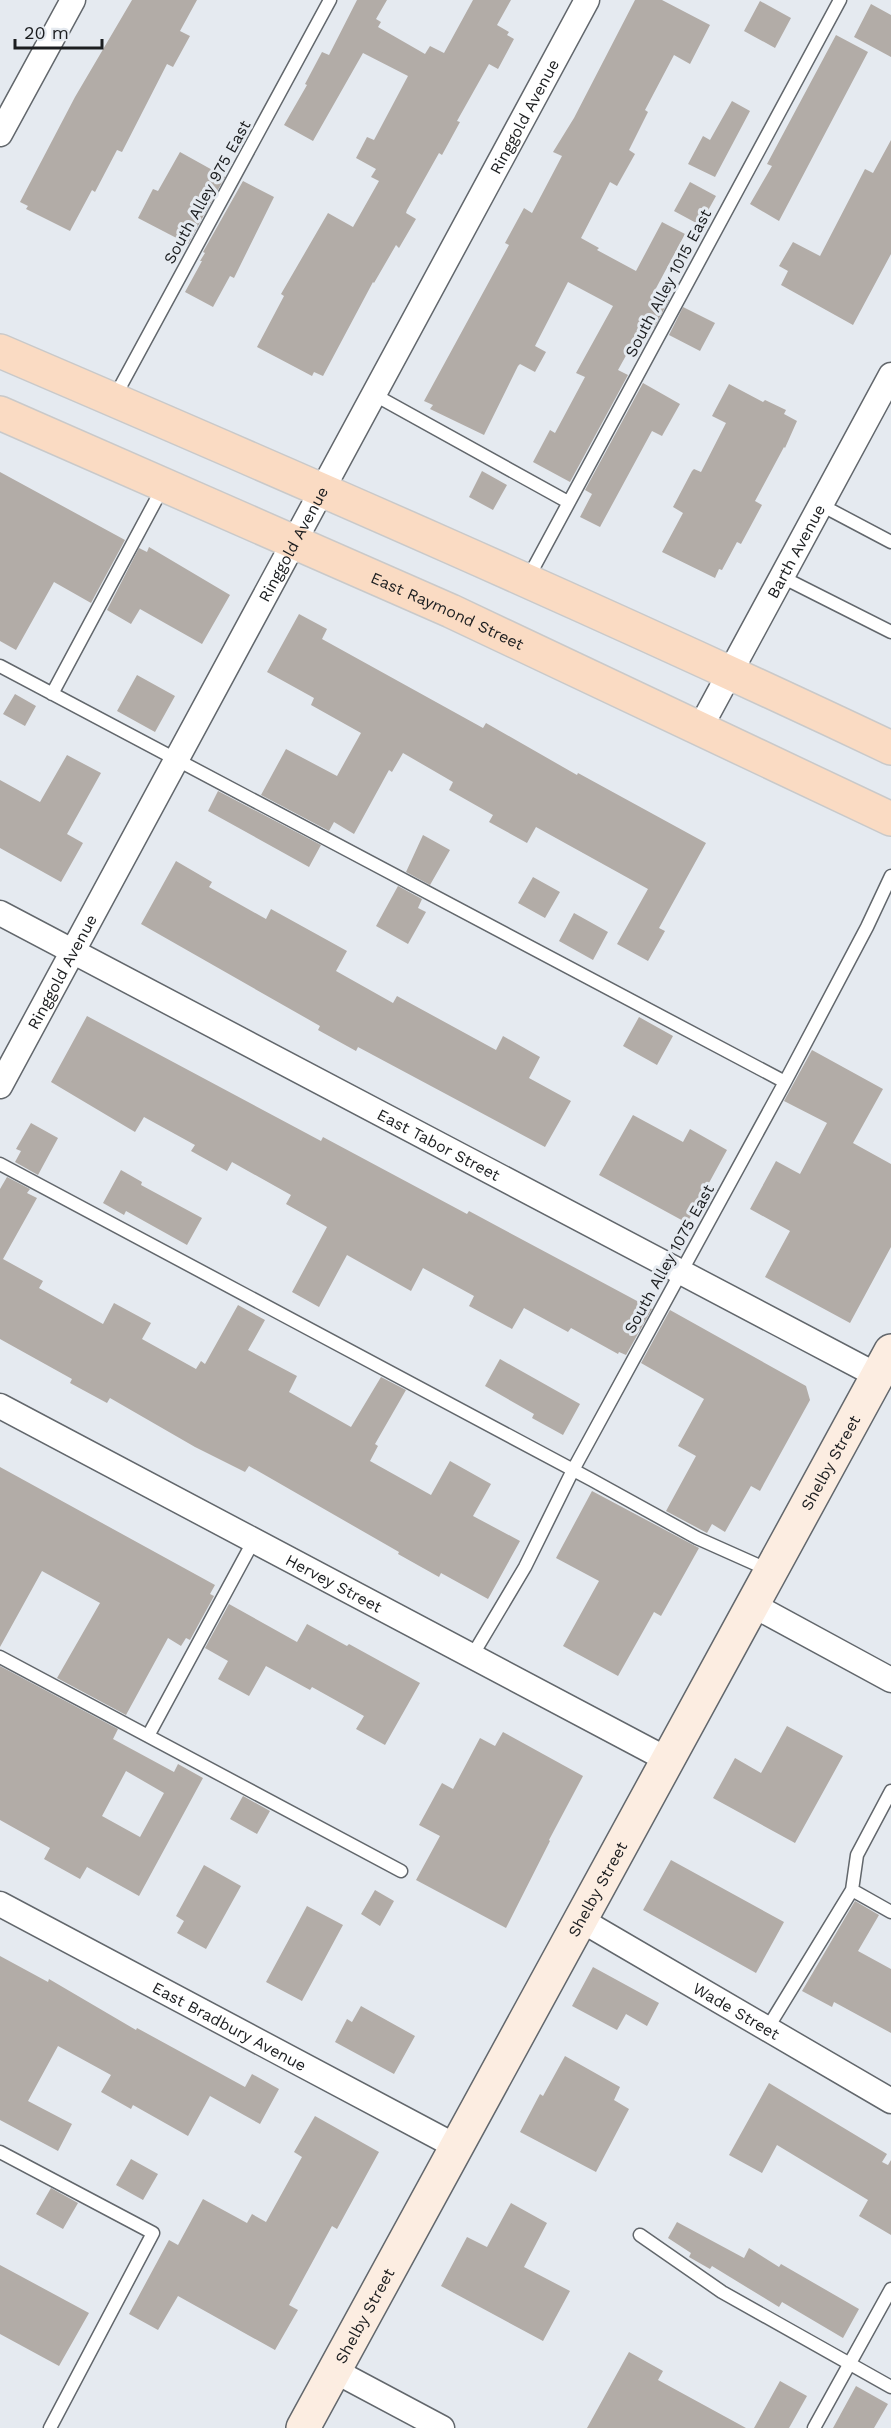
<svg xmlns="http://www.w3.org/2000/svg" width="891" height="2428" viewBox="0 0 891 2428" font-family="'Work Sans',sans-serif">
<rect width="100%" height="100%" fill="#e5eaf0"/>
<path fill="#b2aca7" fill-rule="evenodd" d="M132,0H197L180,31L190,36L173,67L167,64L122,152L117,150L95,192L92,190L70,231L26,209L28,206L20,202L75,97Z
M357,0H387L376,19L381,22L378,27L425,54L430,46L444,53L473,0H511L497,25L509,32L507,35L514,39L498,69L489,64L457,121L460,122L442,155L439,153L407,210L406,213L416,219L399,248L396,245L374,283L373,282L323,376L314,372L312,376L257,347L284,296L281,294L328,213L353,227L379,181L371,177L376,169L356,158L367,137L374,140L408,76L363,53L313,141L284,125L307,85L305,84L322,52L329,55Z
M635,0H662L710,25L690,64L674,55L645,110L648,112L629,150L635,154L617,186L610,182L581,238L599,248L597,250L636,271L662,222L685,234L654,292L669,300L654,328L644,323L618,370L628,375L570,482L533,462L550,430L555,433L585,377L576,373L613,306L568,282L535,346L546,352L535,372L520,364L518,366L484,435L430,409L433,405L424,401L509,245L505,243L524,208L532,213L562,156L553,152L574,118Z
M760,1L791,18L775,48L744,31Z
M871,4L891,15V57L854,37Z
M836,35L868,52L779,221L750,204L772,166L767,164Z
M732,101L750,111L715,177L688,164L703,136L710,140Z
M891,140V254L853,325L781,285L788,271L779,266L793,242L820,256L865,169L873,173Z
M180,152L225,177L188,244L138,218L153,189L158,191Z
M243,181L274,197L234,278L230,276L213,307L185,292L202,261H200L205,253L203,252Z
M690,182L716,196L700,225L674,211Z
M683,307L715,323L700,351L669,335Z
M643,383L680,404L662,436L652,431L600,527L580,517L592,494L585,490Z
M729,384L763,402L765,400L786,410L784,414L797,421L785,448L784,447L755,501L762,505L741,544L737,542L722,570L719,569L715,578L662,552L683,513L673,507L692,471L694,469L701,472L726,423L712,416Z
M482,471L507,485L493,510L469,497Z
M0,472L125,540L91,603L54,582L16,650L0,641Z
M149,547L230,595L202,644L140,609L131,624L107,610L139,548L147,552Z
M299,614L327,629L322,639L483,728L486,723L577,775L578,773L706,843L659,928L665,931L648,961L617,944L648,889L536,827L527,843L489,822L493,815L449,790L453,782L403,753L392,772L389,770L354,834L334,822L329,831L261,795L286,749L337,776L361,733L311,705L314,698L267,672Z
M137,675L175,696L155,732L117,711Z
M15,694L36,706L25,726L3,714Z
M67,755L101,773L67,834L83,843L61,882L0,848V780L40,802Z
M218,791L321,845L309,867L208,811Z
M423,835L450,850L430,885L406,872Z
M176,861L212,882L209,887L266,919L271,909L347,951L336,971L393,1003L397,996L496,1050L503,1036L540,1057L529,1078L571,1101L545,1147L358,1047L356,1051L318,1030L320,1026L141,924Z
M533,877L560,892L545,918L518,903Z
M398,886L422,899L418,908L426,912L408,944L376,926Z
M574,913L608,932L593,960L559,941Z
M87,1016L321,1141L323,1137L467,1214L469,1211L652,1309L626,1355L619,1352L618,1354L571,1328L568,1332L524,1308L512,1329L469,1306L474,1296L423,1268L411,1291L347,1255L319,1307L292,1292L327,1227L286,1204L291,1195L232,1162L227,1171L191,1151L195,1145L144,1117L135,1132L51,1082Z
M639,1017L673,1036L657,1065L623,1046Z
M812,1050L883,1089L853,1143L891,1164V1247L850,1323L765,1277L790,1231L750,1209L776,1161L800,1174L827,1123L784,1101Z
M633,1115L683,1142L690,1129L727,1150L687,1223L599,1175Z
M31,1123L58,1138L38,1175L15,1162L21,1151L16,1149Z
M121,1170L142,1182L141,1185L202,1218L187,1245L126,1211L124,1215L103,1203Z
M7,1177L30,1189L27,1193L37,1198L3,1259L43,1281L39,1288L103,1324L114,1303L151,1323L142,1339L196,1369L201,1361L205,1364L238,1305L265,1320L248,1350L297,1376L289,1392L351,1427L381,1377L406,1390L375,1444L378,1446L370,1461L431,1495L450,1461L491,1484L473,1516L520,1541L488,1599L441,1573L439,1577L398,1554L399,1552L249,1466L245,1472L195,1447L110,1398L107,1403L70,1383L72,1379L0,1339V1189Z
M670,1310L806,1386L810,1400L760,1491L751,1486L725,1532L712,1524L707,1533L666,1511L696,1456L678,1446L704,1399L641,1363Z
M500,1359L580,1404L563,1435L532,1418L534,1414L485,1386Z
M0,1467L215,1585L210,1594L214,1596L190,1640L186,1638L181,1646L168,1638L126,1715L57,1678L100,1603L42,1571L0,1647Z
M592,1491L699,1548L661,1616L654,1612L618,1676L563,1646L599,1581L556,1558Z
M229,1604L297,1642L307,1624L347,1646L349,1644L420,1683L385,1745L356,1729L364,1716L312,1687L310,1690L266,1666L249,1696L218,1679L228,1661L205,1648Z
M0,1666L118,1729L113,1739L174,1772L178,1764L203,1778L139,1896L87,1867L80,1879L44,1859L50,1848L0,1820ZM126,1771L164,1793L140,1837L102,1816Z
M787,1726L843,1756L795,1843L713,1798L735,1758L761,1773Z
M503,1732L583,1776L549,1840L550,1841L506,1928L416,1880L440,1836L419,1825L442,1783L453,1789L480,1738L495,1746Z
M243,1796L270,1811L257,1834L230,1819Z
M671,1860L784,1922L756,1973L643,1910Z
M204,1865L241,1886L206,1949L177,1933L184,1921L176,1916Z
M375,1890L394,1901L380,1926L361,1914Z
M855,1901L879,1915L858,1951L891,1969V2033L834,2002L832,2007L802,1991Z
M307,1906L343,1925L302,2001L266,1982Z
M0,1956L48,1982L49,1979L136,2030L137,2028L245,2087L252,2074L279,2089L260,2124L210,2096L188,2136L133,2105L131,2109L101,2092L111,2075L58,2046L28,2101L72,2124L58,2151L0,2120Z
M593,1967L659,2003L647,2026L626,2014L617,2030L572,2006Z
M361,2006L415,2036L394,2074L335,2042L347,2019L352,2022Z
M565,2056L620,2087L614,2100L629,2109L596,2172L520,2132L540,2094L543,2096Z
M769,2083L887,2154L882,2162L888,2165L891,2160V2235L859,2216L868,2200L777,2145L762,2173L729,2155Z
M315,2116L379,2152L337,2229L332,2226L289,2305L298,2310L275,2350L178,2296L158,2330L129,2314L169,2240L178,2245L203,2199L247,2223L252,2214L266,2222L302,2157L294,2152Z
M131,2159L158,2174L143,2200L116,2185Z
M51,2188L78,2203L63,2229L36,2214Z
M511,2203L547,2223L524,2267L570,2291L543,2341L441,2286L467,2237L487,2247Z
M677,2222L744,2258L749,2248L779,2267L781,2264L859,2309L843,2338L782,2302L779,2307L712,2266L710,2269L689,2257L691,2253L668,2238Z
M0,2265L89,2313L59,2366L0,2334Z
M629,2352L663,2371L658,2380L746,2428H587Z
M780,2381L807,2396L789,2428H754Z
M856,2386L888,2404L874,2428H833Z"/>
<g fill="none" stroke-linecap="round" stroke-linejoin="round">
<defs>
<path id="lane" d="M373,394L568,502
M113,400L330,0
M821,505L891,542
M782,577L891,632
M527,580L840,0
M0,666L785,1082
M52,694L163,487
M0,1164L592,1480L697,1538L771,1571
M472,1656L525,1567L573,1470L785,1082L867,927L891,876
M0,1657L401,1871
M148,1736L254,1540
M852,1890L891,1912
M767,2029L852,1890L857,1855L891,1791
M0,2152L153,2233L50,2428
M640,2235L722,2292L891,2387
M814,2428L891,2289"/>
<g id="street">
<path d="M0,134L73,0"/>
<path id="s1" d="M700,728L891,375"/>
<path id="s2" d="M0,913L878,1376"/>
<path id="s3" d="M0,1086L587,0"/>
<path id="s4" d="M0,1406L668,1760"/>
<path d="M753,1605L891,1680"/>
<path id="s5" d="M0,1904L457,2147"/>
<path id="s6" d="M581,1920L891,2101"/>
<path d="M335,2371L442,2428"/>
</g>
<g id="secondary">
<path id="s7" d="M303,2428L891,1351"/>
</g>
<g id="primary">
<path d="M0,351C299,479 597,609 891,748"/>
<path id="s8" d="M0,413L451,611L891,819"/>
</g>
</defs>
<use href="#lane" stroke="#62676c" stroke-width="15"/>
<use href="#street" stroke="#62676c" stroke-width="27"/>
<use href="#secondary" stroke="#62676c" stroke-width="36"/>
<use href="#primary" stroke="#c9c9c9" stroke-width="36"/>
<use href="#lane" stroke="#fff" stroke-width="12"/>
<use href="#street" stroke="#fff" stroke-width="24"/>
<use href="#secondary" stroke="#fcede1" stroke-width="33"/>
<use href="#primary" stroke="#fadbc3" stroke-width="33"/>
</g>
<g text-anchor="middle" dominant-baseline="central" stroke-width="6" stroke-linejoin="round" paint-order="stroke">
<g font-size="16" fill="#1c1e20" stroke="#e5eaf0">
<text stroke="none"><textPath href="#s3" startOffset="1102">Ringgold Avenue</textPath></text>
<text transform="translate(207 192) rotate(-61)">South Alley 975 East</text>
<text transform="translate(668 283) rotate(-62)">South Alley 1015 East</text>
<text stroke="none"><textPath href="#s3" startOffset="616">Ringgold Avenue</textPath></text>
<text stroke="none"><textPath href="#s1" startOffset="201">Barth Avenue</textPath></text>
<text stroke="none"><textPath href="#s8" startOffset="489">East Raymond Street</textPath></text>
<text stroke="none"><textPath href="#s3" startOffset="130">Ringgold Avenue</textPath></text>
<text stroke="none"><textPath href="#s2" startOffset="496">East Tabor Street</textPath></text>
<text transform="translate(669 1259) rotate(-61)">South Alley 1075 East</text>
<text stroke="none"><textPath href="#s7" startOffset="1100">Shelby Street</textPath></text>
<text stroke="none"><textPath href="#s4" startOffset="378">Hervey Street</textPath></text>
<text stroke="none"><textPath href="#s7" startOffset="614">Shelby Street</textPath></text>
<text stroke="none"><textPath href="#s6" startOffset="180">Wade Street</textPath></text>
<text stroke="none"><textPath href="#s5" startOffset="260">East Bradbury Avenue</textPath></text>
<text stroke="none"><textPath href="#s7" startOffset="128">Shelby Street</textPath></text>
</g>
</g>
<path d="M15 39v9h87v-9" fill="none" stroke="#1c1e20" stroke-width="3"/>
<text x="24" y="39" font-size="18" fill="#1c1e20" stroke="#e5eaf0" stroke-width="4.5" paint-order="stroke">20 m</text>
</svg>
